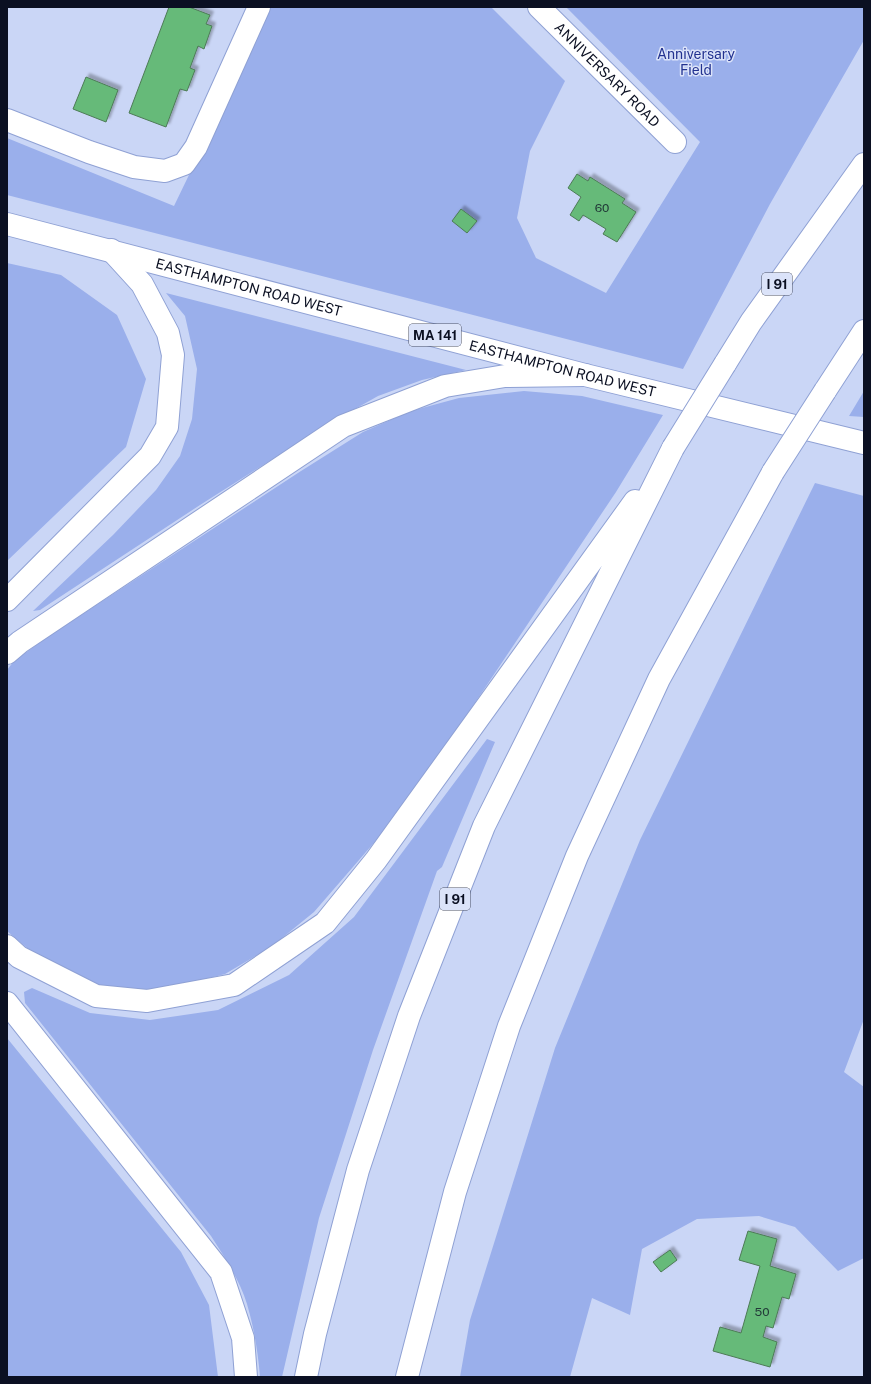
<svg xmlns="http://www.w3.org/2000/svg" width="871" height="1384" viewBox="0 0 871 1384" font-family="'Public Sans',sans-serif">
<defs>
<filter id="shadow"><feDropShadow dx="3.5" dy="-3.5" stdDeviation="1" flood-color="#0004"/></filter>
</defs>
<rect width="100%" height="100%" fill="#cad6f6"/>
<path fill="#9aafeb" d="M270,7H491L565,81L530,151L517,218L536,258L606,293L700,142L566,7H864V40L770,204L683,369L7,195V138L174,206Z
M7,263L61,275L117,315L146,379L126,447L7,561Z
M166,293L466,370L422,380L378,396L325,426L200,505L40,610L33,611L113,535L156,490L180,456L192,419L197,369L185,316Z
M524,391L582,396L663,415L616,492L434,764L385,830L314,912L271,947L225,974L186,984L147,990L102,987L33,953L7,931V670L14,661L49,636L301,471L363,432L411,411L459,398Z
M864,391V417L849,416Z
M815,483L864,496V1019L844,1072L864,1087V1258L838,1271L795,1227L759,1216L697,1219L642,1249L630,1315L592,1298L570,1377H460L470,1320L555,1048L640,840Z
M487,739L495,742L442,867L437,871L373,1050L319,1218L282,1377H260C258,1352 254,1328 247,1304C240,1281 224,1256 211,1236L25,1003L24,992L32,988L90,1013L150,1020L218,1010L289,975L354,917Z
M7,1038L181,1252L209,1305L218,1377H7Z"/>
<path fill="#66ba79" stroke="#4d7b56" filter="url(#shadow)" d="M169,7H189L210,15L206,24L212,26L204,49L198,46L190,68L195,70L187,91L180,89L166,127L129,113Z
M86,77L118,90L106,122L73,109Z
M577,174L588,181L590,177L625,199L622,203L636,212L617,242L603,234L606,229L583,215L579,221L570,215L581,197L568,188Z
M461,209L477,221L467,233L452,221Z
M748,1231L777,1239L770,1266L796,1274L789,1299L782,1297L773,1328L766,1326L763,1337L777,1342L770,1367L713,1351L720,1327L741,1333L760,1266L739,1260Z
M670,1250L677,1260L661,1272L653,1262Z"/>
<g fill="none" stroke-linecap="round" stroke-linejoin="round">
<defs>
<g id="minor">
<path id="s1" d="M539,7L675,142"/>
<path d="M7,120L89,152L134,167L165,171L184,164L196,147L259,7"/>
</g>
<g id="major">
<path id="s2" d="M7,224L585,375L864,443"/>
</g>
<path id="highway" d="M725,364L751,322L864,164
M825,391L864,331
M7,600L150,456L167,427L173,355L168,333L142,284L111,250
M7,653L20,642L343,426L445,386L505,376L585,375
M7,946L19,957L96,996L147,1001L234,985L325,923L376,860L635,501
M7,1003L221,1272L243,1338L246,1377
M306,1377L315,1334L358,1170L409,1016L484,826L673,448
M407,1377L455,1192L509,1026L577,856L659,679L773,472"/>
</defs>
<use href="#minor" stroke="#8fa1d4" stroke-width="24"/>
<use href="#major" stroke="#8fa1d4" stroke-width="24"/>
<use href="#highway" stroke="#8fa1d4" stroke-width="24"/>
<use href="#minor" stroke="#fff" stroke-width="22"/>
<use href="#major" stroke="#fff" stroke-width="22"/>
<use href="#highway" stroke="#fff" stroke-width="22"/>
<defs>
<path id="highway-bridge" d="M673,448L725,364
M773,472L825,391"/>
</defs>
<use href="#highway-bridge" stroke="#8fa1d4" stroke-width="24" stroke-linecap="butt"/>
<use href="#highway-bridge" stroke="#fff" stroke-width="22"/>
</g>
<g text-anchor="middle" dominant-baseline="central" stroke-width="3" stroke-linejoin="round" paint-order="stroke">
<g font-size="12" fill="#223a38">
<text x="602" y="208">60</text>
<text x="762" y="1312">50</text>
</g>
<g fill="#dbe3f9" stroke="#494f62" stroke-width="1">
<rect x="762" y="273" width="30" height="22" rx="3"/>
<rect x="409" y="324" width="52" height="22" rx="3"/>
<rect x="440" y="888" width="30" height="22" rx="3"/>
</g>
<g font-size="13" font-weight="bold" fill="#0b1022">
<text x="777" y="284">I 91</text>
<text x="435" y="335">MA 141</text>
<text x="455" y="899">I 91</text>
</g>
<g font-size="14" fill="#223290" stroke="#dbe3f9">
<text x="696" y="54">Anniversary<tspan x="696" dy="16">Field</tspan></text>
</g>
<g font-size="14" fill="#0b1022" stroke="#dbe3f9">
<text stroke="none"><textPath href="#s1" startOffset="96">ANNIVERSARY ROAD</textPath></text>
<text stroke="none"><textPath href="#s2" startOffset="250">EASTHAMPTON ROAD WEST</textPath></text>
<text stroke="none"><textPath href="#s2" startOffset="574">EASTHAMPTON ROAD WEST</textPath></text>
</g>
</g>
<rect width="871" height="1384" fill="none" stroke="#0b1022" stroke-width="16"/>
</svg>
